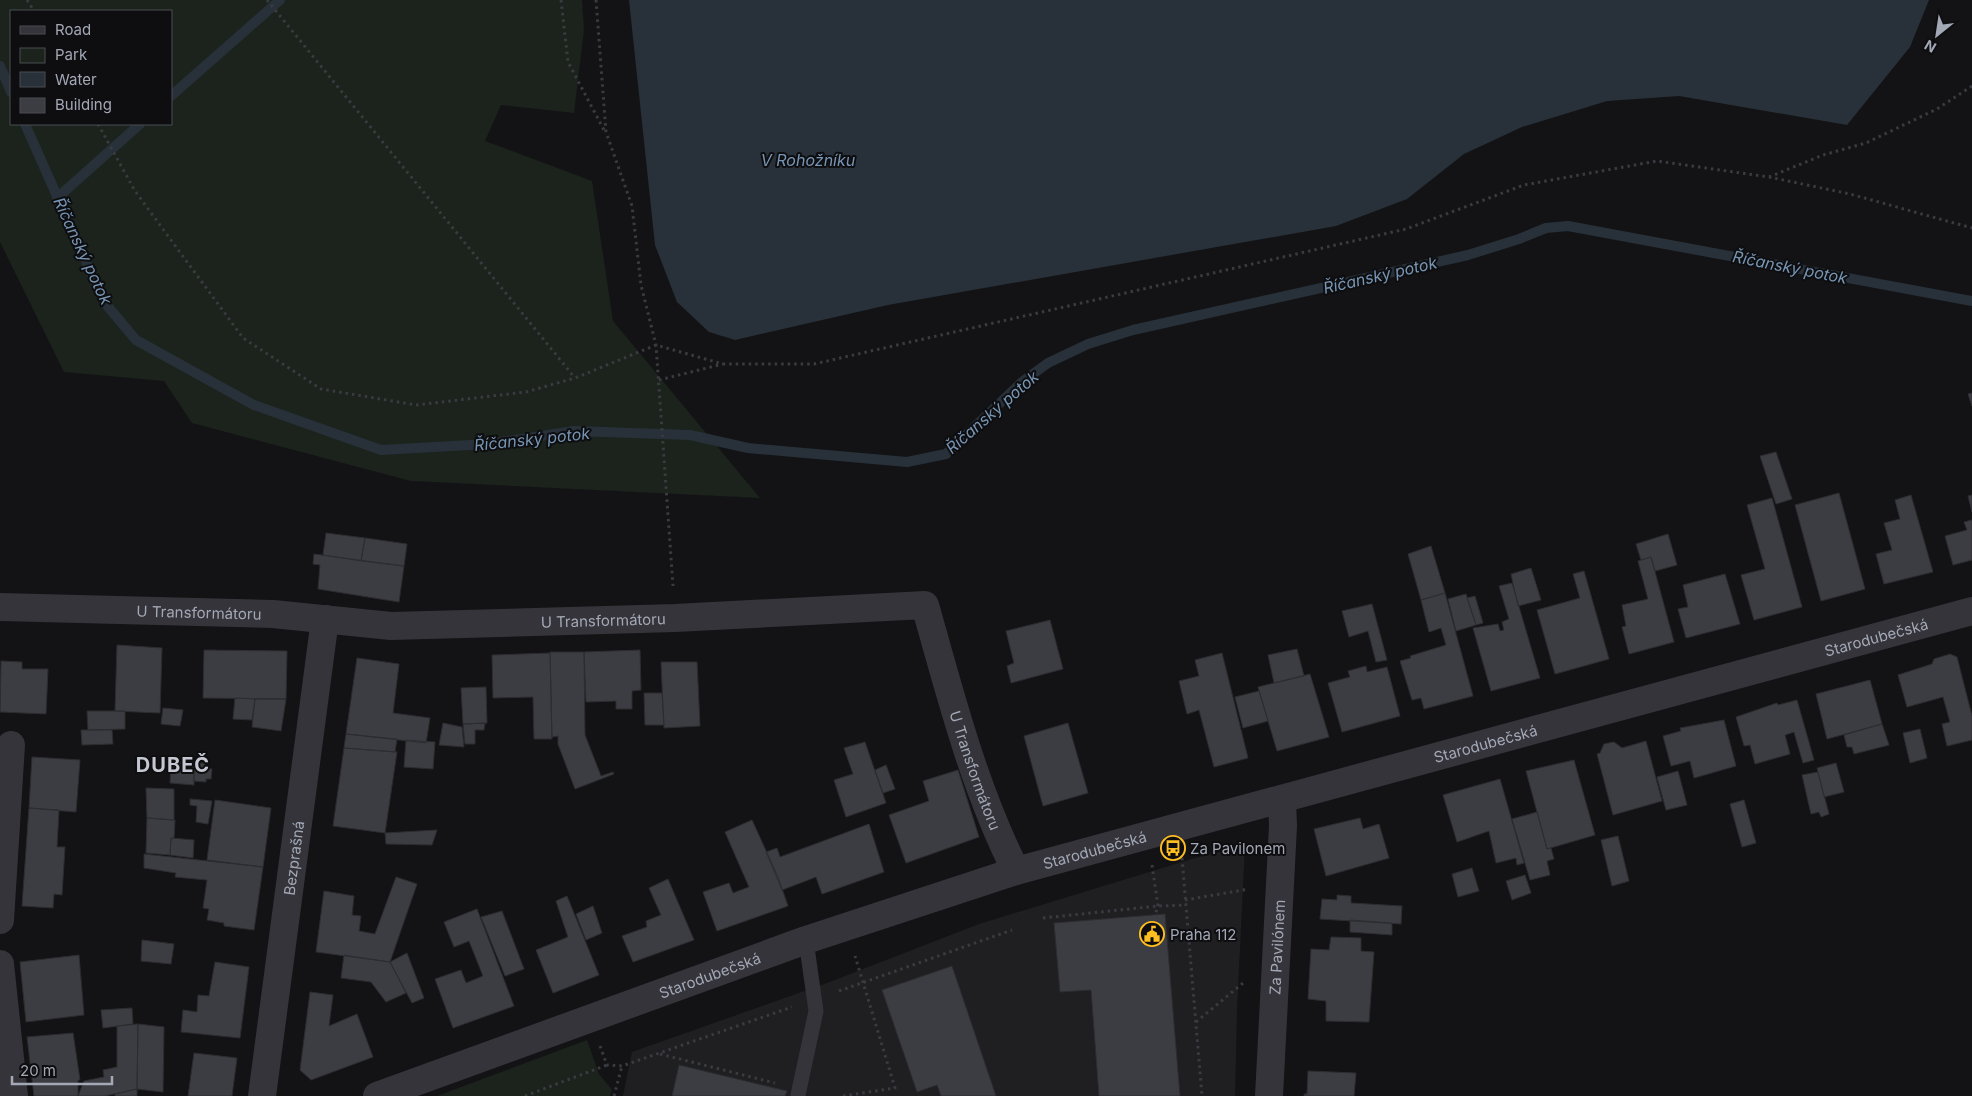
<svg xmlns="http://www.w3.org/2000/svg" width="1972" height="1096" viewBox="0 0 1972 1096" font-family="Inter,sans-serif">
<rect width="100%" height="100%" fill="#131315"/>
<path fill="#1f1f22" d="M1245,846L1237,1009L1235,1096H623L632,1052L827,983L979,924L1195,858Z"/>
<path fill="#1b231c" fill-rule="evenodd" d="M0,0H582L584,30L574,113L501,105L485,141L592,181L613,321L760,498L411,481L192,423L164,381L64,372L0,242ZM171,11V124H11V11Z
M587,1040L599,1074L612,1090L610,1096H437Z"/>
<path fill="#283139" d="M629,0H1929L1910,47L1847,125L1679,96L1607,101L1522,127L1464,154L1407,199L1336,226L888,305L735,340L709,332L677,302L655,245Z"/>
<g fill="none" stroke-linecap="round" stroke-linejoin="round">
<path stroke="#283139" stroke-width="10" d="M0,66L11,92
M171,96L280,0
M25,124L104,302L136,340L254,405L381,450L488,444L574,431L690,435L748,448L907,462L946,454L1022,382L1048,363L1088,344L1133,330L1468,255L1519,239L1546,228L1568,226L1972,301
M57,198L140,124"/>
</g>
<path fill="#3c3d42" stroke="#2d2d31" d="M1972,393V406L1968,394Z
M1776,452L1792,499L1776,504L1760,456Z
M1839,493L1865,589L1821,601L1795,505Z
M1911,495L1933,572L1884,584L1876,554L1892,550L1884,523L1900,519L1895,500Z
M1972,495V512L1968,496Z
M1772,498L1802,607L1754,620L1741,575L1765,569L1747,505Z
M1972,520V560L1953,565L1945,536L1967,530L1964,522Z
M326,533L365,538L361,561L323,555Z
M1668,534L1677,565L1655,571L1651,557L1641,560L1636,544Z
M365,538L407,544L404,566L361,561Z
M1431,546L1445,593L1421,600L1408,554Z
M314,554L404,566L399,602L318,589L320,565L313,564Z
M1651,557L1674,642L1629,654L1622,627L1626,626L1622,605L1648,599L1638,561Z
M1531,568L1541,600L1518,606L1511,574Z
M1584,571L1609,659L1555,674L1537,610L1580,598L1573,574Z
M1725,574L1740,624L1686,638L1678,609L1688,607L1683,585Z
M1512,583L1540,678L1491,691L1473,628L1498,624L1500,631L1504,630L1502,622L1509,619L1499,586Z
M1445,593L1473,696L1424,709L1421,698L1412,700L1400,661L1411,658L1410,656L1446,645L1441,628L1429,632L1421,600Z
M1466,594L1476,625L1456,631L1448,599Z
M1475,596L1483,623L1476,625L1467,598Z
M1372,604L1387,660L1376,662L1368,631L1349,637L1342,611Z
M1050,620L1063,669L1011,683L1007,666L1014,663L1006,631Z
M117,645L162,648L160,713L115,711Z
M1297,649L1304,676L1274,683L1268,655Z
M204,650L287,651L286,699L203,698Z
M640,650L641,690L632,691V709H616V701L586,702L584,652Z
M550,652H584L585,735L601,776L613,772L614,774L575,789L558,744V736L552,737Z
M550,653L552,739H534L533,697L493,698L492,655Z
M1222,653L1248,758L1214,767L1199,710L1187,714L1179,681L1199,676L1195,660Z
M1950,654L1957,657L1972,716V740L1947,746L1942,724L1950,722L1943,697L1907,707L1898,675L1932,664L1934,659Z
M357,658L399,664L393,713L430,718L426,743L346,734Z
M1,661L22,662V669H48L46,714L0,712Z
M661,662H697L700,726L664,728Z
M1366,666L1367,672L1387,667L1400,716L1342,732L1328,683L1350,677L1348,671Z
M1310,674L1329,737L1277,751L1258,687Z
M1870,680L1882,724L1827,739L1816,694Z
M486,687L487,723L463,724L461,688Z
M1259,691L1268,721L1243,728L1235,697Z
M644,693H662L664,725H645Z
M235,698L255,699L252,720L233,719Z
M255,699H286L281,731L252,727Z
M1797,700L1814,760L1803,763L1794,732L1785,735L1790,754L1755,764L1750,745L1744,746L1736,717L1777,703L1778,705Z
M163,708L183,710L180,726L161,724Z
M87,711H125V729L88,730Z
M1724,720L1736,766L1694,778L1690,761L1671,766L1663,736L1681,731L1680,728Z
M443,723L462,727L464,747L439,745Z
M485,723L484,730H475V744H465L463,724Z
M1068,723L1088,793L1043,806L1024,736Z
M1882,724L1889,745L1854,754L1852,747H1847L1844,735Z
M1920,729L1927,758L1910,763L1903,733Z
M81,730H112L113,744L82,745Z
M346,734L397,739L395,752L344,748Z
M406,740L435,742L433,769L404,767Z
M1646,741L1662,801L1613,815L1597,754L1600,753L1604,744L1614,742L1622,748Z
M865,742L886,803L846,817L834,780L853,774L844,748Z
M344,748L397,752L385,833L333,826Z
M32,757L80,760L76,812L29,808Z
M171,760L194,761V785L170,783Z
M1574,760L1595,835L1547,849L1526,771Z
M194,763H205V768L212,769L211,779H206V782L194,781Z
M1836,763L1844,792L1824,797L1817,768Z
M886,765L895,789L883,793L875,770Z
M958,770L979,837L906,863L889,815L929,801L923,781Z
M1678,771L1687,805L1666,810L1657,777Z
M1818,772L1829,814L1821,817L1819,812L1811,814L1802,775Z
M1500,779L1524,863L1517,865L1516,858L1496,863L1489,831L1457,842L1443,795Z
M146,788L174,789V820L147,818Z
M190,799L212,801L208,824L196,822L197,806L190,805Z
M215,800L271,808L263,867L207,860Z
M1744,800L1756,843L1742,847L1730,804Z
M29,808L59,810L57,847H65L62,895L54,894L53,908L22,906Z
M1537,812L1547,849L1551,848L1554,859L1547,861L1550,875L1530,880L1512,819Z
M147,818L175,820L174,838H171L170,855L146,853Z
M1360,818L1363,829L1379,824L1389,858L1326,876L1314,829Z
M752,820L778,877L788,906L717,931L703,892L729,883L733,893L749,887L725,832Z
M869,824L884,872L822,894L816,877L782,890L766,852L777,848L780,857Z
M437,830L432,845L386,844L385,833Z
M1618,836L1629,881L1612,886L1601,840Z
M171,838L194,840L193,858L170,855Z
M144,854L263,867L254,930L224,926V923L207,920L209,909L203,908L207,880L175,877L176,873L144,868Z
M1472,868L1479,891L1458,897L1452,874Z
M1525,875L1531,893L1512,900L1506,881Z
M396,877L417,884L390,962L316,952L324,891L354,896L352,915L361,916L359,931L375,934Z
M668,879L694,940L633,962L622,936L647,927L646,921L661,915L649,888Z
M1337,895L1351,896V903L1402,906L1401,924L1320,919L1322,899L1337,900Z
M567,896L599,975L553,993L536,950L568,937L556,901Z
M593,906L602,933L586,940L576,914Z
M477,909L514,1006L453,1028L435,979L461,970L466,983L483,976L469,941L454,947L444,922Z
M502,911L524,969L505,976L481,917Z
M1165,914L1180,1096H1099L1091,990L1060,992L1054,923Z
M1350,920L1392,923V935L1350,932Z
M1331,937L1361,938V951L1374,952L1369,1022L1326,1021V1001L1308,999L1311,949L1329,950Z
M142,940L174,944L171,964L141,961Z
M407,953L424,998L412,1003L390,962Z
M79,955L84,1015L26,1022L20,962Z
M344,955L390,962L406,993L386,1002L371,982L341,978Z
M215,962L249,967L240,1038L181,1032L183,1010L197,1012L198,995L209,996Z
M952,966L996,1096H941L937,1085L917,1092L882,990Z
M310,992L333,995L329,1026L357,1014L373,1057L311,1080L300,1070Z
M132,1008L133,1024L103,1028L101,1010Z
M138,1024L164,1027L163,1092L137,1089Z
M138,1024L137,1089L105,1096H78L84,1081L104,1077L103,1070L117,1067V1026Z
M73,1033L80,1080H78V1096H34L27,1037Z
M194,1053L237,1058L232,1096H188Z
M679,1065L787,1091L785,1096H672Z
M1308,1071L1356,1073L1354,1096H1304V1094H1307Z
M137,1089V1096H115V1094Z"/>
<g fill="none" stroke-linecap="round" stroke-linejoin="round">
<path stroke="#3a3b41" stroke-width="3" stroke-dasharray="2.5 4" stroke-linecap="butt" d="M27,0L34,11
M267,0L575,378
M561,0L568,62L604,130
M596,0L606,132L632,206L641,285L656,345L673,586
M98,124L135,191L243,338L321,389L416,405L526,392L575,378L656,345L723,364H814L1406,229L1524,185L1657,161L1769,177L1850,194L1972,228
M1769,177L1823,155L1866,143L1937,109L1972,86
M659,380L723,364
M1182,858L1202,1096
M1152,865L1158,906L1155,915
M1185,900L1249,889
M1043,918L1158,906L1186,905
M839,991L1012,930
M1196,1022L1243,983
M600,1046L607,1065L622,1066L792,1007
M660,1054L775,1083
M525,1096L607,1065
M614,1096L622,1066
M843,1096L895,1088L855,956"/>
<path stroke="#34343a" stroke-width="15" d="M798,1095L816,1011L806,940"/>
<g stroke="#34343a" stroke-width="28">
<path id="s1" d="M0,607L273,614L391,626L675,618L925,605C950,694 974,788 1016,871"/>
<path d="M0,920L11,745"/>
<path d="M0,964L14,1096"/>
<path id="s2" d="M262,1096L325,619"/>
<path id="s3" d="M1269,1096L1283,826L1282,799"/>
</g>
<path stroke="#34343a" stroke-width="28" id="s4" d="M377,1096L806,940L1016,871L1972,611"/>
</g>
<defs>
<symbol id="bus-ring" viewBox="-11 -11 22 22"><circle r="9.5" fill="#0e0e10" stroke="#febd21" stroke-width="1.5"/><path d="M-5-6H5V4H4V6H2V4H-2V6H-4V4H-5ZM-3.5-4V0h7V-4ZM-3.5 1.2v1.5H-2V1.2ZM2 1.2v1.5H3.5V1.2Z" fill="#febd21"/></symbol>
<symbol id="civic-ring" viewBox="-11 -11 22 22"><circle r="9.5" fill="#0e0e10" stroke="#febd21" stroke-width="1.5"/><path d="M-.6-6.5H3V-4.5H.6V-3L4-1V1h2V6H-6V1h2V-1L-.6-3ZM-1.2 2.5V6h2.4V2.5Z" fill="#febd21"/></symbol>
</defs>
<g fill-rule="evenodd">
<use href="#bus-ring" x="1159" y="834" width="28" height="28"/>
<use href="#civic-ring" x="1138" y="920" width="28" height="28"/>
</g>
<g text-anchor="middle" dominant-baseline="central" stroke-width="4" stroke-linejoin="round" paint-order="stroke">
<g font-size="15" fill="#a3a8b6" stroke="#0e0e10">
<text stroke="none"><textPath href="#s1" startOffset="199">U Transformátoru</textPath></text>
<text stroke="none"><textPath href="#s1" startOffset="604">U Transformátoru</textPath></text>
<text stroke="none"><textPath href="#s4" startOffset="1569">Starodubečská</textPath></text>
<text stroke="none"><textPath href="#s4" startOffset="1164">Starodubečská</textPath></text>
<text stroke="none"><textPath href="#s1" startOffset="1099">U Transformátoru</textPath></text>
<text stroke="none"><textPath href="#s4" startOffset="759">Starodubečská</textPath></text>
<text stroke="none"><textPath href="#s2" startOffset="240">Bezprašná</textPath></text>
<text stroke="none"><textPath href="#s3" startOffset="149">Za Pavilónem</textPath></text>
<text stroke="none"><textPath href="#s4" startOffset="354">Starodubečská</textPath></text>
</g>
<g font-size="15" fill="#a3a8b6" stroke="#0e0e10" text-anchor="start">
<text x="1190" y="848">Za Pavilonem</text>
<text x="1170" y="934">Praha 112</text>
</g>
<g font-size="16" font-style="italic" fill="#7795b4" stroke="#0e0e10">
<text x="808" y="160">V Rohožníku</text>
<text transform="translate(83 251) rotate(65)">Říčanský potok</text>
<text transform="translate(1790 267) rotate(11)">Říčanský potok</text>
<text transform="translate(1380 275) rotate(-13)">Říčanský potok</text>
<text transform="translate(992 412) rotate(-41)">Říčanský potok</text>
<text transform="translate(532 439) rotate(-6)">Říčanský potok</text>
</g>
<g font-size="20" font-weight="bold" letter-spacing="1" fill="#c5c8d2" stroke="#0e0e10">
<text x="173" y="765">DUBEČ</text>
</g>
</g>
<rect x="10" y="10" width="162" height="115" fill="#0e0e10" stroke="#4a4c52"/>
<rect x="20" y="26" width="25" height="8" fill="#34343a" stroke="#4a4c52"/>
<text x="55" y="35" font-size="15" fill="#a3a8b6">Road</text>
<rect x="20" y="48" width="25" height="15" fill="#1b231c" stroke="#4a4c52"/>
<text x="55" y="60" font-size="15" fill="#a3a8b6">Park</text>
<rect x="20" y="72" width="25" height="15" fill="#283139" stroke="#4a4c52"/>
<text x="55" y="85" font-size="15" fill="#a3a8b6">Water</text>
<rect x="20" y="98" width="25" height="15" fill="#3c3d42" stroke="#4a4c52"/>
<text x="55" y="110" font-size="15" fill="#a3a8b6">Building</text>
<g transform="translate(1937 35) rotate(210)" stroke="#0e0e10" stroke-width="4" paint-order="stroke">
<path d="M0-4L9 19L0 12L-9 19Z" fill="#a3a8b6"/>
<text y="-8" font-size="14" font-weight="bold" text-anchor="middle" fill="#a3a8b6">N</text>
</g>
<path d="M12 1076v8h100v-8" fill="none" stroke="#a3a8b6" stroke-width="2.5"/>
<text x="20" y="1076" font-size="15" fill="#a3a8b6" stroke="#0e0e10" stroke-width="4" paint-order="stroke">20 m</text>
</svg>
